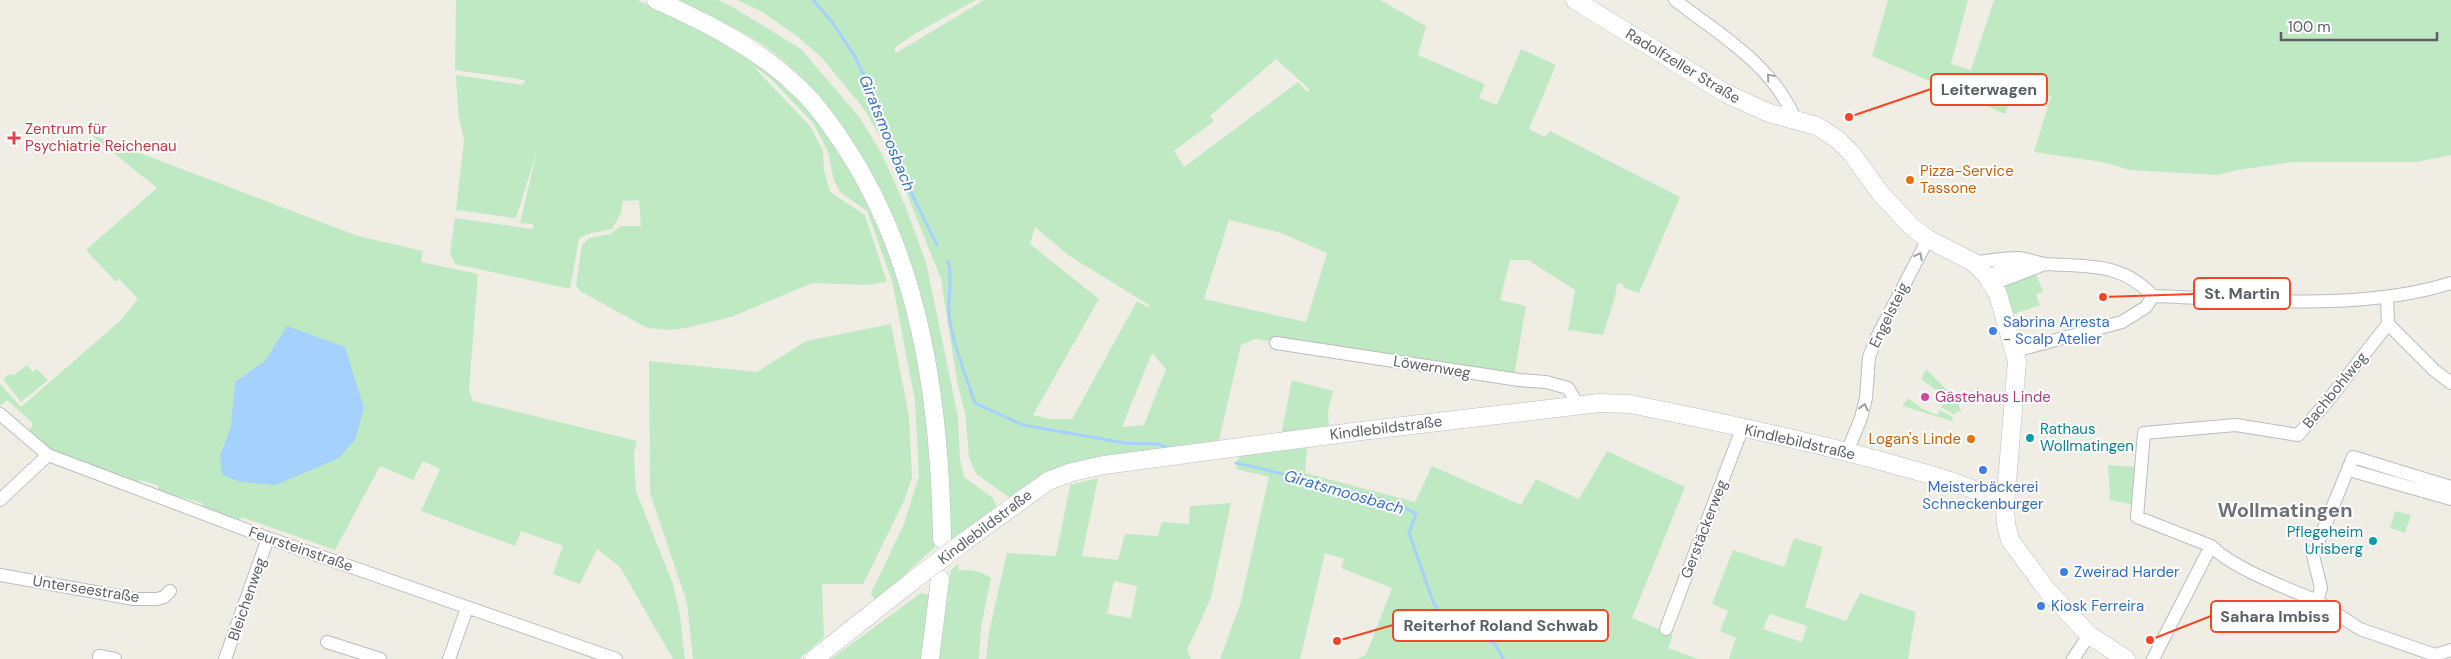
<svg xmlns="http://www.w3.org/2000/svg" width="2451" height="659" viewBox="0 0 2451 659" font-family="'DM Sans',sans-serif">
<rect width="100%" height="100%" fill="#f0eee4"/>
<path fill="#bfe9c3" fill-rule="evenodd" d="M456,0H637L728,41L765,63L833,135L885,231L915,333L931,417L936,519L935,547L875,601L871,593L904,524L919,476L915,401L892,281L867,211L840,192L834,181L828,152L814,124L770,78L752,65L810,126L823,151L824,170L830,192L865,215L887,282L866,285L812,283L731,317L686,328L669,330L648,328L640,324L580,291L576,285L582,245L589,238L610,234L621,226H641L639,200L623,201L621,213L612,229L591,233L579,238L570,289L455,264L450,253L455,218L533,229V224L520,223L537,151L516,218L456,210L464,141L458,112L456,75L523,85L525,80L455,70Z
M674,0H718L731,6L801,49L860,118L882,154L906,208L926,262L958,417L960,459L964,477L993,498L997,508L950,540L892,217C863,152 823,86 763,45C736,27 704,13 674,0Z
M737,0H976L916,33L894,48L896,53L984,0H1380L1426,26L1418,55L1485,84L1479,98L1497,105L1521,49L1556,65L1529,129L1545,137L1550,131L1680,197L1639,293L1625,288L1621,283L1617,285L1615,297L1603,335L1568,330L1575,290L1528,260H1510L1500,300L1526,306L1514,376L1255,339L1241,345L1219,440L1084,461L1042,475L1009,497L976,474L969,457L965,413L957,381L941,279L890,152L864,109L822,58L797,36L761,11ZM1276,59L1310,90L1307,92L1298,82L1184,167L1174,151L1214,121L1210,116ZM1229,220L1281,233L1327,253L1306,322L1204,299ZM1035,227L1068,255L1149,305L1148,307L1137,301L1072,419H1049L1033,415L1099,299L1030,244ZM1152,353L1166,369L1144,425L1122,427Z
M1888,0H1968L1951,64L1971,70L1994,0H2451V155L2417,162H2294L2237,170L2218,175L2130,170L2103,162L2034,152L2051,96L2016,85L2005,114L1872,56Z
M90,134L358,236L423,251L421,262L478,274L469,390L473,401L637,441L634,453L636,491L673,584L680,615L685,659H673L620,567L597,549L580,584L553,574L563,546L521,531L515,546L421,511L440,469L423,461L413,480L380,466L335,550L242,517L233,526L202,514V503L183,498L176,505L154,497L159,486L140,480L133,488L27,438L33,423L7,400L0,406V384L21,407L120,321L138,299L119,279L116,282L86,250L157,188Z
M2036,273L2043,292L2036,294L2040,305L2014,314L2005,290L2007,283Z
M891,324L909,416L912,478L904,501L863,584H822L824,637L799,659H693L687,603L650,493L649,361L757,372L806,341Z
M27,365L33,372L37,369L48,380L21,402L3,379L7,375H14Z
M1926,369L1955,398L1962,412L1956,411L1955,415L1941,407L1946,400L1939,395L1940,393L1921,379Z
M1292,380L1333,391L1328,412L1329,427L1281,435Z
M1908,398L1921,408L1937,415L1940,410L1953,417L1952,421L1902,406Z
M1307,447L1305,473L1415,502L1432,466L1521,505L1536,479L1579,499L1607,451L1685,487L1632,618L1673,635L1668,648L1698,659H1356L1366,655L1392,588L1341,568L1344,559L1325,553L1300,659H1220L1240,605L1269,477L1236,469L1238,459L1241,455Z
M2108,465L2136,467L2135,505L2110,500Z
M1098,478L1082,556L1118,560L1125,534L1158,536L1162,522L1189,524L1190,506L1231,503L1211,598L1187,650L1191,659H986L989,632L1007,553L1056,556L1070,485ZM1114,581L1137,586L1131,618L1107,614Z
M2395,511L2411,515L2405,533L2390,528Z
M1794,538L1823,547L1805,607L1846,621L1860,593L1916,612L1908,659H1729L1736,638L1720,631L1728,611L1712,604L1733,550L1784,567ZM1770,614L1807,626L1802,642L1763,629Z
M958,564L959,571C968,568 983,572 991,578L981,627L979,659H939L951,570Z
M921,593L930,595L921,659H831Z"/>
<path fill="#a5d1ff" d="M287,326L345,347L364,408L355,440L339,458L276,485L241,482L222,475L220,456L231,426L235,382L265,361Z"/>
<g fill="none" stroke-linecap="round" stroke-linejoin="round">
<path stroke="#a5d1ff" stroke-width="3" d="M813,0L833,23L854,55L883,115L896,162L937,245
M948,261C953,279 948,296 949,314C951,340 967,378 975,403L1023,425L1125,443L1157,444L1169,448
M1236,463C1271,470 1306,480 1340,489C1366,495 1394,500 1416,514L1409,533L1434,604L1447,622L1495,644L1503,659"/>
<defs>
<path id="street" d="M1675,0C1721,36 1771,63 1795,119
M1973,262C1988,261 2004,258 2019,258C2028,259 2037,263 2046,264C2088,267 2121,262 2153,296
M1988,277L2003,268L2019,263
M1993,284L2045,264
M2153,296C2248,299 2360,312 2451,283
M2387,297L2388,324
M2388,324L2434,370L2451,383
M1276,343L1519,380L1546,382L1568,388L1578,405
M2015,351L2122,322L2146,307L2153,296
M0,414L48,455L268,538L616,659
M1847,452L1861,418L1866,398L1869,357L1877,337L1928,239
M2349,470L2451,499
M2451,487L2353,457L2313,555L2321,588L2317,601L2360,629L2435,655L2451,650
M0,500L48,455
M0,575L134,599H157L164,597L170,591
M2317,601C2287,588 2234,569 2211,546L2137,517L2144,433L2236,425L2298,435L2326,403L2388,324
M1666,629L1742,429
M327,642L380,659
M99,656L115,659
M225,659L268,538
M449,659L467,608
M2073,659L2089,635
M2153,659L2211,546"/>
<path id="secondary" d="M656,0C708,23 759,49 800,89C816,104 828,121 840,139C920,255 940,401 942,539
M1575,0L1725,93L1769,113L1817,126L1837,139L1852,154L1881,194L1912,227L1928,239L1973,262L1986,275L1998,294L2017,361L2005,506L2006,524L2010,540L2046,589L2089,635L2126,659
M965,541L1048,481L1072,472L1104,465L1361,431L1599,403L1630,404C1715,421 1801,439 1885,462C1926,474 1969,483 2005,506
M814,659L915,579
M930,659L940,579"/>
</defs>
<use href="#street" stroke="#b9bcc1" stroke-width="14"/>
<use href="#secondary" stroke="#babdc3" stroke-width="19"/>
<use href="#street" stroke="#fff" stroke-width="12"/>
<use href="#secondary" stroke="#fff" stroke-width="18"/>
<defs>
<path id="secondary-bridge" d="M915,579L965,541"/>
</defs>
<use href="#secondary-bridge" stroke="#babdc3" stroke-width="19" stroke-linecap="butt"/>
<use href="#secondary-bridge" stroke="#fff" stroke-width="18"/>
</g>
<defs><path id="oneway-chevron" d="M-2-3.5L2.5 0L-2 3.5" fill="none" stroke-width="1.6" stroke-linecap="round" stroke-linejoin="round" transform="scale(1.25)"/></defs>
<g stroke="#9da0a3">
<use href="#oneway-chevron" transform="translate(1770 77) rotate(-130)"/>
<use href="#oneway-chevron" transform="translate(1919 256) rotate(-62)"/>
<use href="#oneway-chevron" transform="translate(1864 407) rotate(-76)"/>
</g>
<path fill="#e0444e" stroke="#fff" stroke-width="2" d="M11.5 130.5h5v5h5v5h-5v5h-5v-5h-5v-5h5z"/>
<g fill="#e8710a" stroke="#fff" stroke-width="2">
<circle cx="1910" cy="180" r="5"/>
<circle cx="1971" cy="439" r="5"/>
</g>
<g fill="#3f7fe0" stroke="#fff" stroke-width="2">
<circle cx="1993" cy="331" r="5"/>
<circle cx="1983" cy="470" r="5"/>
<circle cx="2064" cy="572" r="5"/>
<circle cx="2041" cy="606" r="5"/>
</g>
<circle fill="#d1479c" stroke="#fff" stroke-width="2" cx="1925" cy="397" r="5"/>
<g fill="#0f9aa8" stroke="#fff" stroke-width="2">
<circle cx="2030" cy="438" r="5"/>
<circle cx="2373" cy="541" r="5"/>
</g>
<g text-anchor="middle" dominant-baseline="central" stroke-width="4" stroke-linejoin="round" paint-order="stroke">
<g font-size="15" fill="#5c6066" stroke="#fff">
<text transform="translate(1683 66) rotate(31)">Radolfzeller Straße</text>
<text transform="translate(1889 315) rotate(-64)">Engelsteig</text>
<text transform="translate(1432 367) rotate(9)">Löwernweg</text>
<text transform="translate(2335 390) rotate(-51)">Bachbohlweg</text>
<text transform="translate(1386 428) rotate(-7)">Kindlebildstraße</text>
<text transform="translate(1800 442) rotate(13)">Kindlebildstraße</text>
<text transform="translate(985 527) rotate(-37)">Kindlebildstraße</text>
<text transform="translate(1704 529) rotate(-69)">Gerstäckerweg</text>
<text transform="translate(301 549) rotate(19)">Feursteinstraße</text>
<text transform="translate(86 589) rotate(9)">Unterseestraße</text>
<text transform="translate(247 599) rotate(-71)">Bleichenweg</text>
</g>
<g font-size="15" fill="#be3a42" stroke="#fff" text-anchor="start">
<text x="25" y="129">Zentrum für<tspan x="25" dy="17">Psychiatrie Reichenau</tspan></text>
</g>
<g font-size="15" fill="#c56008" stroke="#fff" text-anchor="start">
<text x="1920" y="171">Pizza-Service<tspan x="1920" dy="17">Tassone</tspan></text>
<text x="1961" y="439" text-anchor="end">Logan's Linde</text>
</g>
<g font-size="15" fill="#366cbe" stroke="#fff" text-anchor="start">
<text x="2003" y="322">Sabrina Arresta<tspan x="2003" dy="17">- Scalp Atelier</tspan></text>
<text x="1983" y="487" text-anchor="middle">Meisterbäckerei<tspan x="1983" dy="17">Schneckenburger</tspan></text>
<text x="2074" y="572">Zweirad Harder</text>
<text x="2051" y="606">Kiosk Ferreira</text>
</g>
<g font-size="15" fill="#b23c85" stroke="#fff" text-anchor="start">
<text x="1935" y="397">Gästehaus Linde</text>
</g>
<g font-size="15" fill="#0d838f" stroke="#fff" text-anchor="start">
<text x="2040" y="429">Rathaus<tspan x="2040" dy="17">Wollmatingen</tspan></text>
<text x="2363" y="532" text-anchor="end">Pflegeheim<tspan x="2363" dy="17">Urisberg</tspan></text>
</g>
<g font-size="16" font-style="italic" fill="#3e74c1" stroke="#fff">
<text transform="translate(887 133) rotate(68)">Giratsmoosbach</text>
<text transform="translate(1344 492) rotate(16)">Giratsmoosbach</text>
</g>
<g font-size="20" font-weight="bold" fill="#6d7278" stroke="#fff">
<text x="2285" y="510">Wollmatingen</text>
</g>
</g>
<path fill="none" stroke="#f34627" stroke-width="2" d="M1849 117L1931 89M2103 297L2194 294M2150 640L2211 616M1337 641L1393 625"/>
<g fill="#f34627" stroke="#fff" stroke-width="2">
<circle cx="1849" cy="117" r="5"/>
<circle cx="2103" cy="297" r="5"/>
<circle cx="2150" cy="640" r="5"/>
<circle cx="1337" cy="641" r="5"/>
</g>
<g fill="#fff" stroke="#f34627" stroke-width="2">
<rect x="1931" y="74" width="116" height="31" rx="5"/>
<rect x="2194" y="278" width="96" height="31" rx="5"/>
<rect x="2211" y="601" width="129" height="31" rx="5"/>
<rect x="1393" y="610" width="215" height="31" rx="5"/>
</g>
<g font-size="16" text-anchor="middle" font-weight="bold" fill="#5c6066">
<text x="1989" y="95">Leiterwagen</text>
<text x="2242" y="299">St. Martin</text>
<text x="2275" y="622">Sahara Imbiss</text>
<text x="1501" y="631">Reiterhof Roland Schwab</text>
</g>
<path d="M2281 32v8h156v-8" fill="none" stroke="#5c6066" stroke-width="2.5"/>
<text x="2288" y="32" font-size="15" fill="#5c6066" stroke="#ffffff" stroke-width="4" paint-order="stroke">100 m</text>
</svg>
